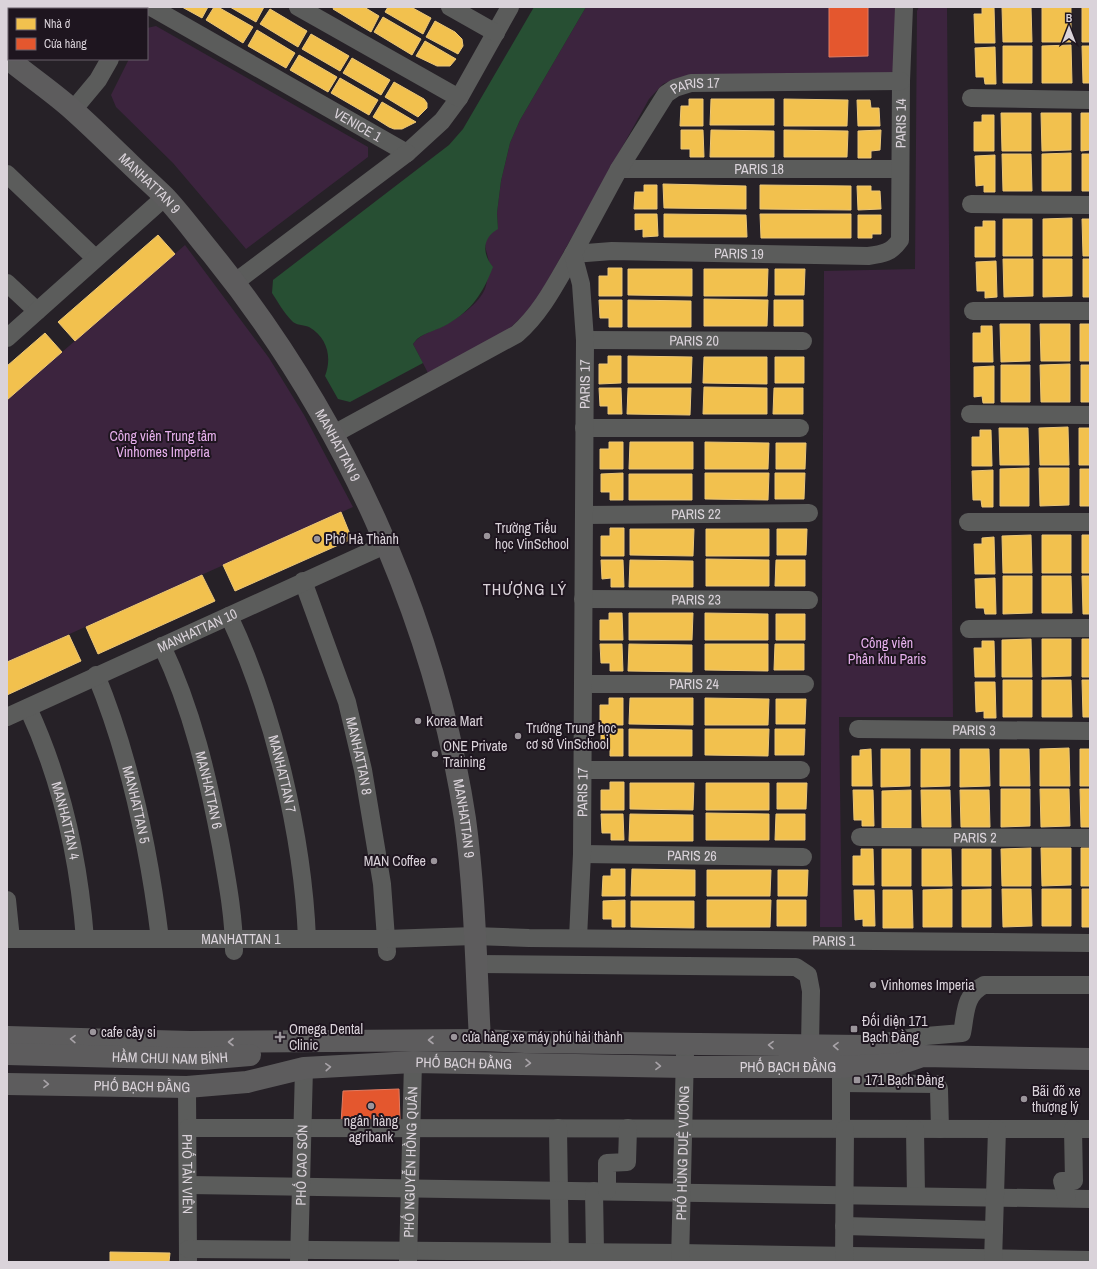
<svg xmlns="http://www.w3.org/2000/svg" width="1097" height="1269" viewBox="0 0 1097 1269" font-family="'Archivo Narrow',sans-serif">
<rect width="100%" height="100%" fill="#262127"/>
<path fill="#3c243e" d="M586,7H898V63L891,74L679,78L663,84L649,99L534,305L507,331L428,373L413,344C422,332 435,331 447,324C460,317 479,303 485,289C487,283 490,268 489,262C486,246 479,240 498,228L497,213L501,181L510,143L520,120Z
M919,7H947L953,717H839L842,927H820L824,271L915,269L917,11Z
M156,26L368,147V157L246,249L173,163L116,107L111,95L129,59H147V28Z
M185,245L269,358L304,415L353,507L7,662V400Z"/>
<path fill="#274f33" d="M534,7H586L520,120L510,143L501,181L497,213L498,229C482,238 482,254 493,267C483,293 472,310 448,324C438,330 426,332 417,339L413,344L423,363L350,402L338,399L325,376C332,358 328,338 309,327C304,325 295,325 292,321C284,313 278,302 272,293L273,280L449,145L463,129Z"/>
<path fill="#f2c14e" stroke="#ebc678" d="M182,7H208L202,18Z
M214,7H218L253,27L243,43L206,20Z
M230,7H264L256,22Z
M334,7H364L379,16L371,32L333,9Z
M388,7H411L431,18L423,34L385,12Z
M982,7H994L995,43H975L974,14H982Z
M1002,7H1031L1032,42H1003Z
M1042,7H1071V42H1042Z
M1082,7H1090V42H1082Z
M270,9L307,31L298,47L260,24Z
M383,17L421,39L412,55L374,32Z
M435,21L455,32L462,39L463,46L458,54L426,37Z
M257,30L295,53L286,68L248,46Z
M311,34L349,56L340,71L302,49Z
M425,41L456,59L450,66H437L416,56Z
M1071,45L1072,83H1042V46Z
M1003,46H1032V83H1003Z
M1082,46H1090V83H1083Z
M995,47L996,84H985L984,77H976L975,48Z
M299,55L337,77L328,92L290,70Z
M352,58L390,80L381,95L343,73Z
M340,78L378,100L369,115L331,93Z
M394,82L424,99L427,103V108L418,117L385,97Z
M689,99H703V126H680L681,106H689Z
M711,99H774V125H710Z
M784,99L848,100L847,126H784Z
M857,100H870L871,108H879L880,126H858Z
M382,102L416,122L402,129H394L389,127L373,117Z
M1001,113H1031V151H1002Z
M1041,113H1071V150L1042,151Z
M1081,113H1090V150L1081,151Z
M982,115H994V151H974V122H982Z
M681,130H703L704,157H690V149H681Z
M711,130L774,131V157H710Z
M784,130L848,131L847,157H784Z
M881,130L880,150L871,151V158H858V131Z
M1071,153V191H1042V154Z
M1002,154H1031L1032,191H1003Z
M1082,154H1090V191H1082Z
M995,155V192H984V185L976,186L975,156Z
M663,184L746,186V209L664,208Z
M644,185H657V209H634L635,192H644Z
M760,185L851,186V210L760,209Z
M857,186H871V191H880L881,209L858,210Z
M635,214H657L658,236L643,237V229L635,230Z
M664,214L746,215L747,237H664Z
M760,214H851V238H761Z
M858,215H881V234H872V238H858Z
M1072,218V256H1043V219Z
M1003,219H1032V256H1003Z
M1082,219H1090V256H1083Z
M983,221H995V257H975V227H983Z
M158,235L175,254L75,341L58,322Z
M1003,259H1033V296L1004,297Z
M1043,259H1072V296L1043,297Z
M1083,259H1090V297H1083Z
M996,261L997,297L985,298V291H977L976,262Z
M608,268H622V296H599V276H608Z
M628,269H692V296L628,295Z
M704,269H768L767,296H704Z
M775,269H805L804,295H775Z
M704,299L768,300L767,326H704Z
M599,300H622V327H609V318H600Z
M628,300L691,301V327H628Z
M774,300H803V326H774Z
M1000,324H1030V361L1001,362Z
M1040,324H1070V361H1041Z
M1080,324H1090V361H1080Z
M981,326H992L993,362H973V333H981Z
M45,333L62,352L7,400V366Z
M608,356H621V383L599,384V364H608Z
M628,356L692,357L691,383H628Z
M704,357H767V384L703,383Z
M775,357H804V383H775Z
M1070,364V402H1041L1040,365Z
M1001,365H1030V402H1001Z
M1081,365H1090V402H1081Z
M994,366V403H983L982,396L974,397V367Z
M704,387L767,388V414H703Z
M599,388H621L622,414H608V406H600Z
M628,388H691L690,415L627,414Z
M774,388H803V414H773Z
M1068,427L1069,465H1040L1039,428Z
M999,428H1028L1029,465H1000Z
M1079,428H1090V465H1079Z
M980,430H991L992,466H972V437H980Z
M609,442H623V469H600V449H609Z
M630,442H693V469H629Z
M705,442L769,443L768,469H705Z
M776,443H806L805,469H776Z
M1029,468V506H1000V469Z
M1039,468H1069V505L1040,506Z
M1080,469H1090V506H1080Z
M993,470V507H982L981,500H973L972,471Z
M623,473V500H610V492H601V474Z
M705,473H769L768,500L705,499Z
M775,473H805L804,499H775Z
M629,474H692V500H629Z
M341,512L352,539L235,591L223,565Z
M610,528H624V556H601V536H610Z
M630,529H694L693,556L630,555Z
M706,529H769V556H706Z
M777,529H807L806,555H777Z
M1031,535L1032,573H1003L1002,536Z
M1042,535H1071V573H1042Z
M1082,535H1090V573H1082Z
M994,537L995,574H975L974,544H982V538Z
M706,559L769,560V586H706Z
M601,560H623L624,587H611V578L602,579Z
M630,560L693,561V587H629Z
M776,560H805V586H775Z
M202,575L215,601L98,654L86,627Z
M1003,576H1032V613L1003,614Z
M1042,576H1071L1072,613H1042Z
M1082,576H1090V614H1083Z
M995,578L996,614H985L984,608H976L975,579Z
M609,613H622L623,640H600V620H609Z
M629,613H693L692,640H629Z
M705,613L768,614V640H705Z
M776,614H805V640H776Z
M69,635L81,661L7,695V662Z
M1031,639L1032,677H1002V640Z
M1042,639H1071V676L1042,677Z
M1082,639H1090V677H1082Z
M982,641H994L995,677H975L974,648H982Z
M600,644H622L623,671H610V663H601Z
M629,644L692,645V672L628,671Z
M705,644H768V671L705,670Z
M775,644H804V670H774Z
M1003,680H1032V717H1003Z
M1042,680H1071L1072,717H1042Z
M1082,680H1090V717H1083Z
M975,682H995L996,718H984V711L976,712Z
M609,698H623V725H600V705H609Z
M630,698H693V725L629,724Z
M705,698L769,699L768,725H705Z
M776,699H806L805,724H776Z
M601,729H623V756H610V748H601Z
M629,729L692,730V756H629Z
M705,729H769L768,756L705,755Z
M775,729H805L804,755H775Z
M1069,748L1070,786H1040V749Z
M871,749L872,786H852V756H860V750Z
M881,749H910V786L881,787Z
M921,749H950V786L921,787Z
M960,749H989L990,786L960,787Z
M1000,749H1029L1030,786H1000Z
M1080,749H1090V786H1080Z
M610,782H624V810H601V790H610Z
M630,783H694L693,810L630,809Z
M706,783H769V810H706Z
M777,783H807L806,809H777Z
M1001,789H1030V826L1001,827Z
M1040,789H1069L1070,826L1041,827Z
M1080,789H1090V827H1081Z
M853,790H873L874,826H862V820H854Z
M911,790V828H882V791Z
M921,790H950L951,827H922Z
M960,790H989L990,827H961Z
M706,813L769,814V840H706Z
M601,814H623L624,840H611V833H602Z
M630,814L693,815V841H629Z
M776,814H805V840H775Z
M1031,848V886H1002L1001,849Z
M1041,848H1071V885L1042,886Z
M1081,848H1090V886H1081Z
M861,849H873L874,885H853V856H861Z
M882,849H911V886H882Z
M922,849H951L952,886H922Z
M962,849H991V886H962Z
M611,869H625V896H602L603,876H611Z
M632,869L695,870V896H631Z
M707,870H771L770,896H707Z
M778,870H808L807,896H778Z
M952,889V927H923V890Z
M991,889V927H962V890Z
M1002,889H1031L1032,926L1003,927Z
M1042,889H1071V926H1042Z
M1082,889H1090V927H1082Z
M854,890H874L875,926H863V919L855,920Z
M883,890H912L913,928H883Z
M625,900V927H612V919H603V901Z
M707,900H771L770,927H707Z
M777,900H806V926H777Z
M631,901H694V928L631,927Z
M110,1252L170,1253L169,1262H110Z"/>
<path fill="#e4572e" stroke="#e17c62" d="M829,7H868V56L829,57Z
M399,1089L400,1121L341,1124L343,1091Z"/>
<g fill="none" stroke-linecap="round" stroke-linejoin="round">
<g stroke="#5b5c5b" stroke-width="18">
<path id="s1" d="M151,7L407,153L442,121L459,98L510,7"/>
<path d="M298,7L459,98"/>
<path d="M450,7L496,33"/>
<path d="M971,98L1090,100"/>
<path d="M73,110L98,80L110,59"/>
<path id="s2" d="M619,169H900"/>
<path d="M7,174L95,258"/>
<path d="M971,204L1090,205"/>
<path d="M7,283L37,311"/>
<path d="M234,283L407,153"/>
<path d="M973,311H1090"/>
<path d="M7,338L165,197"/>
<path id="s3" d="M585,340L803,341"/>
<path d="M970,414L1090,415"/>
<path d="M584,428H800"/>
<path id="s4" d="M332,435L517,334C542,312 556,283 573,254L612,251L868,256C883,254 891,253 900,240L901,81L904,7"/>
<path id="s5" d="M584,515L809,513"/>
<path d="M968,522H1090"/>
<path id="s6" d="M303,581L347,702L363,770L382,884L387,952"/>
<path id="s7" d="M583,599L809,600"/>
<path id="s8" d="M229,616C273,709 303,836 307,939"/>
<path d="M969,629L1090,628"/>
<path id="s9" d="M162,646C192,709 208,777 221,846C227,880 234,916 234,951"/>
<path id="s10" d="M96,675C131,760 149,849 160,939"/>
<path id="s11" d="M583,684H805"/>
<path id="s12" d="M28,708C61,779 79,861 85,939"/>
<path id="s13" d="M7,717L387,544"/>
<path id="s14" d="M858,729L1090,731"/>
<path d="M583,770H801"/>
<path id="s15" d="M860,837L1090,838"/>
<path id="s16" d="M582,854L803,857"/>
<path d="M7,900L11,939"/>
<path id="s17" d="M578,938L582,854L585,340L581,284L573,254L619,169L666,94L675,88L691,83L901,81"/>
<path id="s18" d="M7,939H386L474,936L529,938L1090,943"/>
<path d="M476,964L796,967L808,975L811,991L810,1046"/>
<path d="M879,1043L914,1037L962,1033C966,1013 964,995 984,985H1090"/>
<path d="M841,1083L936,1084L939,1089L940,1129"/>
<path id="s19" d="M187,1087L188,1262"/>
<path d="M188,1128L1090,1129"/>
<path d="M558,1128L560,1262"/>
<path d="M841,1129V1072"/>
<path d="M915,1129L916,1196"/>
<path d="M188,1185L1090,1199"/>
<path d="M594,1191L595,1252"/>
<path d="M607,1191V1163L627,1162L628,1128"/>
<path d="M1067,1198L1062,1181H1074L1073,1129"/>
<path d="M844,1226L994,1230"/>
<path d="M188,1249L680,1253L1090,1260"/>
<path id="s20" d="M299,1262L304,1068"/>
<path id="s21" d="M408,1262L413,1062"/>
<path id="s22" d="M680,1262L685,1053"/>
<path d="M844,1262L845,1129"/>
<path d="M993,1262L997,1129"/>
</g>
<g stroke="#5d5c5d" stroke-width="22">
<path id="s23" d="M7,58C29,76 53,92 74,111C92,127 110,145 128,162C140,174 153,185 165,197C182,215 196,235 212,254C341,414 434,614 465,819C475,892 476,966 480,1040"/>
<path d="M7,1037L190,1042L480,1040L525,1042L861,1046L902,1049L922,1056"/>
<path id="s24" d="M7,1054L202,1059L250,1055"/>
<path id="s25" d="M7,1084L187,1087L247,1082L304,1068L413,1062L685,1067H841L899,1064L922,1056L1090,1059"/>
</g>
</g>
<defs><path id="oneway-chevron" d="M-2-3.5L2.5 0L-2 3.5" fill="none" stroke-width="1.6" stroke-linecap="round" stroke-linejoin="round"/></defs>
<g stroke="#a8a3a8">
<use href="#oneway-chevron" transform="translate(73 1039) rotate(-179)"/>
<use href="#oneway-chevron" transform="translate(431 1040) rotate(180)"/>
<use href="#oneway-chevron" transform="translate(231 1042) rotate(180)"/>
<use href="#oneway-chevron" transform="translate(771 1045) rotate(-179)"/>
<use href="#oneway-chevron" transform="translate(836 1046) rotate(-179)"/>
<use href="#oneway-chevron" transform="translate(528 1063) rotate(1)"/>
<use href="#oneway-chevron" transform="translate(658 1066) rotate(1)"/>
<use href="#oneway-chevron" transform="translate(328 1067) rotate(-4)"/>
<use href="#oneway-chevron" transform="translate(46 1084) rotate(1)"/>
</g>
<g fill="#9b959b" stroke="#1e151f" stroke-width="1.5">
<circle cx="487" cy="536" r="4"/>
<circle cx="317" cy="539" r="4"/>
<circle cx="418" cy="721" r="4"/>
<circle cx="518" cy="736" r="4"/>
<circle cx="435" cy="754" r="4"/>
<circle cx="434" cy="861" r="4"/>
<circle cx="873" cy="985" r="4"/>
<rect x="850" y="1025" width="8" height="8" rx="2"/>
<circle cx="93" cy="1032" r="4"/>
<path d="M278 1031h4v4h4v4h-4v4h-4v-4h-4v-4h4z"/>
<circle cx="454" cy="1037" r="4"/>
<rect x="853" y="1076" width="8" height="8" rx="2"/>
<circle cx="1024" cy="1099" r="4"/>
<circle cx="371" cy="1106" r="4"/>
</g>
<g text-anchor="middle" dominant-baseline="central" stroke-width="4" stroke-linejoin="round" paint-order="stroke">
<g font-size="14" fill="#dad3da" stroke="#1e151f">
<text stroke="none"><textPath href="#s17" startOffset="902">PARIS 17</textPath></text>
<text stroke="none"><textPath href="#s4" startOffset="758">PARIS 14</textPath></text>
<text stroke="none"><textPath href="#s1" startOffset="238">VENICE 1</textPath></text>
<text stroke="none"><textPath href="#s2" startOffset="140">PARIS 18</textPath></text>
<text stroke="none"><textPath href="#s23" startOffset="190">MANHATTAN 9</textPath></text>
<text stroke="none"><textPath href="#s4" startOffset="475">PARIS 19</textPath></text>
<text stroke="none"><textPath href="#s3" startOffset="109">PARIS 20</textPath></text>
<text stroke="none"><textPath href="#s17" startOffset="554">PARIS 17</textPath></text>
<text stroke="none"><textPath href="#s23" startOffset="514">MANHATTAN 9</textPath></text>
<text stroke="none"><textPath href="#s5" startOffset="112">PARIS 22</textPath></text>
<text stroke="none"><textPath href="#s7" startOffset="113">PARIS 23</textPath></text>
<text stroke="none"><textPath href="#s13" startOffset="209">MANHATTAN 10</textPath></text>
<text stroke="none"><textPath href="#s11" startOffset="111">PARIS 24</textPath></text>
<text stroke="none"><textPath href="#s14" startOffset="116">PARIS 3</textPath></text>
<text stroke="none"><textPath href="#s6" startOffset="184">MANHATTAN 8</textPath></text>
<text stroke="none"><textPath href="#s8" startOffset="167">MANHATTAN 7</textPath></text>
<text stroke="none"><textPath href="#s9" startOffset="152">MANHATTAN 6</textPath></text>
<text stroke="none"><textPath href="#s17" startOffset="146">PARIS 17</textPath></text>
<text stroke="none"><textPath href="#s10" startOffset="136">MANHATTAN 5</textPath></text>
<text stroke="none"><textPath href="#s23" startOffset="910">MANHATTAN 9</textPath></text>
<text stroke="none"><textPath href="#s12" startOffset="119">MANHATTAN 4</textPath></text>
<text stroke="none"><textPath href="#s15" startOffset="115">PARIS 2</textPath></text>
<text stroke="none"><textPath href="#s16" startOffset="110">PARIS 26</textPath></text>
<text stroke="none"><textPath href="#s18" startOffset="234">MANHATTAN 1</textPath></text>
<text stroke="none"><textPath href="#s18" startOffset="827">PARIS 1</textPath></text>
<text stroke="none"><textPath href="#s24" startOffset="163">HẦM CHUI NAM BÍNH</textPath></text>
<text stroke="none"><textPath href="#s25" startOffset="459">PHỐ BẠCH ĐẰNG</textPath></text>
<text stroke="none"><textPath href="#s25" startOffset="783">PHỐ BẠCH ĐẰNG</textPath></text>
<text stroke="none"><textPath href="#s25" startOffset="135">PHỐ BẠCH ĐẰNG</textPath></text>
<text stroke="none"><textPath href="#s22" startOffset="109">PHỐ HÙNG DUỆ VƯƠNG</textPath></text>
<text stroke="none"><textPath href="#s21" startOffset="100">PHỐ NGUYỄN HỒNG QUÂN</textPath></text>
<text stroke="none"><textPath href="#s20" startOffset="97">PHỐ CAO SƠN</textPath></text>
<text stroke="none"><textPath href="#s19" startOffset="87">PHỐ TẢN VIÊN</textPath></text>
</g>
<g font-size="14" fill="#e7b0ed" stroke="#1e151f">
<text x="163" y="436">Công viên Trung tâm<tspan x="163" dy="16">Vinhomes Imperia</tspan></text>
<text x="887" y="643">Công viên<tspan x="887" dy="16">Phân khu Paris</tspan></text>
</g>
<g font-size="14" fill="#dad3da" stroke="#1e151f" text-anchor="start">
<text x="495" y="528">Trường Tiểu<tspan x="495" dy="16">học VinSchool</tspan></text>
<text x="325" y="539">Phở Hà Thành</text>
<text x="426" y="721">Korea Mart</text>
<text x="526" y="728">Trường Trung học<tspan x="526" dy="16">cơ sở VinSchool</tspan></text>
<text x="443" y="746">ONE Private<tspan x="443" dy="16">Training</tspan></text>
<text x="426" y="861" text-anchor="end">MAN Coffee</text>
<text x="881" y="985">Vinhomes Imperia</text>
<text x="862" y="1021">Đối diện 171<tspan x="862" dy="16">Bạch Đằng</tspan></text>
<text x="289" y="1029">Omega Dental<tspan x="289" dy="16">Clinic</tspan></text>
<text x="101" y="1032">cafe cây si</text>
<text x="462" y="1037">cửa hàng xe máy phú hải thành</text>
<text x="865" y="1080">171 Bạch Đằng</text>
<text x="1032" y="1091">Bãi đõ xe<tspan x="1032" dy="16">thượng lý</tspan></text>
<text x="371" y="1121" text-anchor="middle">ngân hàng<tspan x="371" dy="16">agribank</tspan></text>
</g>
<g font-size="16" letter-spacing="1" fill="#dad3da" stroke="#1e151f">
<text x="525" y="589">THƯỢNG LÝ</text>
</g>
</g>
<rect width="1097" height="1269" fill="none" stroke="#dad3da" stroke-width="16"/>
<rect x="8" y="8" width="140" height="52" fill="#1e151f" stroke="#69616a"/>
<rect x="16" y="18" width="20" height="12" fill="#f2c14e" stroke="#69616a"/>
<text x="44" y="28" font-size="12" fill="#dad3da">Nhà ở</text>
<rect x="16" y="38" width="20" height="12" fill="#e4572e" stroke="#69616a"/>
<text x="44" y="48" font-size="12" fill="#dad3da">Cửa hàng</text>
<g transform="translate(1069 28)" stroke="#1e151f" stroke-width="3" paint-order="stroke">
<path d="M0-3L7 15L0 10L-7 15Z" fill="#dad3da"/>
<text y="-6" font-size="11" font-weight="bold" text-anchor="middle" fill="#dad3da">B</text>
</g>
</svg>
